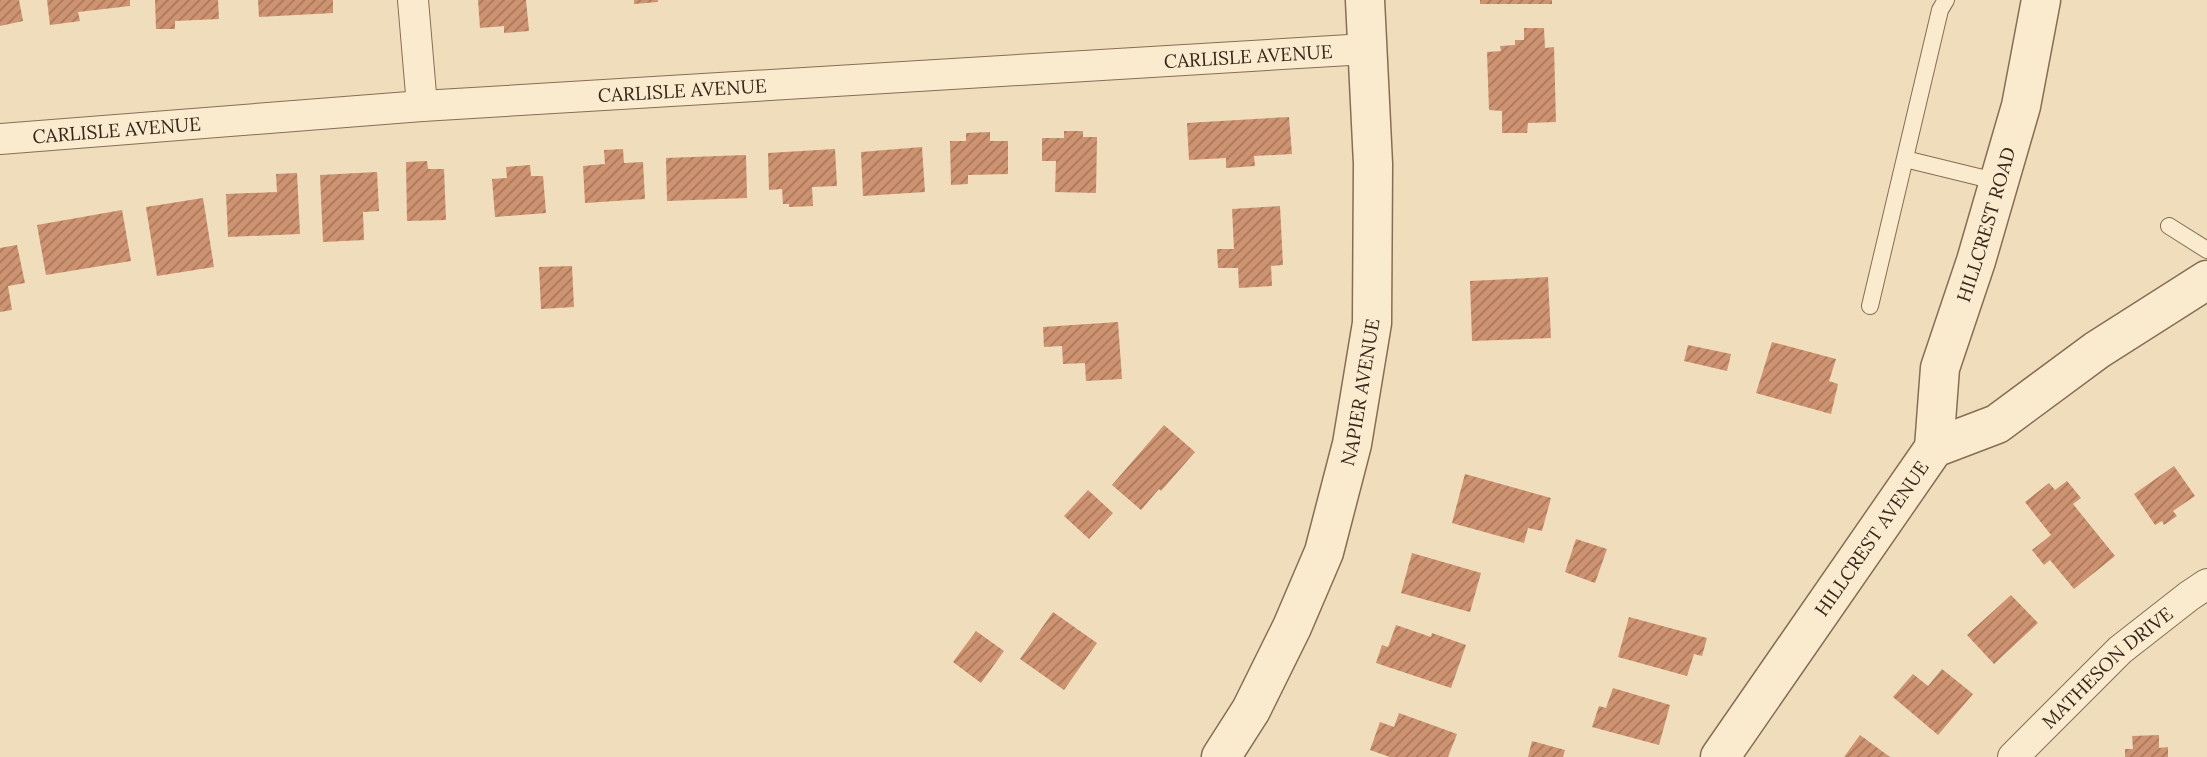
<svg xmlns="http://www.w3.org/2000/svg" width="2207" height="757" viewBox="0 0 2207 757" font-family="Lora,serif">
<defs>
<pattern id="building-hatch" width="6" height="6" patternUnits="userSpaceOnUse" patternTransform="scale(1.75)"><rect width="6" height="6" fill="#ce9371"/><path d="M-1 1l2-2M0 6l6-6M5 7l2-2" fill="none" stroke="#a8785c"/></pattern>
</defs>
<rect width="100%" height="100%" fill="#efddbc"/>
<path fill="url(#building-hatch)" d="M0,0H19L23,21L0,26Z
M47,0H130V6L78,12L80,21L50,25Z
M155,0H218L219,19L175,21V29H156Z
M258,0H333V13L259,17Z
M478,0H526L529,31L504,33V26L480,28Z
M634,0H658V2L634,4Z
M1480,0H1552V4H1480Z
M1524,28H1544L1545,48L1554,47L1556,122L1528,123L1527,133H1502V111L1489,110L1487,52L1501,51L1500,46L1515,45V40H1524Z
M1289,117L1292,154L1254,156L1255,166L1226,168V158L1189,160L1187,123Z
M1064,131H1083V137H1097L1096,193L1055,192L1056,161H1042V138H1064Z
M990,132V141H1008V174L968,175V184L951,185L950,141H966V133Z
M922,147L925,192L863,196L861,152Z
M623,149L624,163L643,162L645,199L585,203L583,166L605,164L604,150Z
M835,149L837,186L812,187L813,206L789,207V204H783L782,189L769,190L768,153Z
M746,155L747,198L667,201L666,158Z
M427,161L428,169H444L446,220L407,221L406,162Z
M530,165L531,176H543L546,213L495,217L492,179L507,178L506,167Z
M377,172L379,211L363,212L364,240L323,242L320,175Z
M297,173L300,234L228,237L226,194L277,192L276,174Z
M203,198L214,267L157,276L146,207Z
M1280,206L1283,265L1271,266L1272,286L1239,288L1238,268H1218L1217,249H1234L1232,209Z
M122,210L131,261L46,275L37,225Z
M17,245L25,283L8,286L12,310L0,312V248Z
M572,266L574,307L541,309L539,267Z
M1548,277L1551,338L1472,341L1470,281Z
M1118,322L1122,379L1086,381L1085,363L1063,364L1062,346L1044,347L1043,327Z
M1772,342L1836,359L1829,381L1838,384L1831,414L1756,393Z
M1688,345L1731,354L1727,371L1684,361Z
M1164,425L1195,452L1161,491L1159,489L1141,510L1112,485Z
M2174,466L2195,496L2173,511L2177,516L2164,525L2162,521L2155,525L2134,494Z
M1465,474L1551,498L1542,531L1528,528L1524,543L1452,523Z
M2067,481L2081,498L2073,504L2115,556L2074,589L2050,560L2044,565L2032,550L2051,535L2025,502L2049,483L2055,490Z
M1088,490L1113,513L1089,539L1064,516Z
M1576,539L1607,549L1595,583L1565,572Z
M1412,553L1481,573L1470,612L1401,593Z
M2011,595L2038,623L1994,664L1967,635Z
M1053,612L1097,643L1064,690L1020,659Z
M1629,617L1707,638L1702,656L1694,654L1687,676L1618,657Z
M1396,625L1431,637L1432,633L1466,645L1451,688L1376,663L1382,645L1388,647Z
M976,631L1004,651L981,683L953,662Z
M1942,669L1973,694L1938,735L1893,697L1913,674L1928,686Z
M1613,688L1670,705L1659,745L1592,727L1599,706L1606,708Z
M1399,713L1457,734L1448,757H1390L1370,750L1380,722L1394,727Z
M1860,735L1890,757H1844Z
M2159,735V748L2168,747V757H2125V749H2133L2132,736Z
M1532,741L1565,750L1563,757H1528Z"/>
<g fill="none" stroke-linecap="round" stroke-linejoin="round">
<defs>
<path id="service" d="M1905,159L1999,182
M2169,226L2207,250
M1870,306L1940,10L1946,0"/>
<g id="minor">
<path d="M413,0L422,106"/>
<path id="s1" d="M0,139L422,106L1366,49"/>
<path id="s2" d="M2013,757L2120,650L2189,596L2207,584"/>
</g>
<g id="tertiary">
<path id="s3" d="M1934,448L1940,368L1976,261L2021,106L2041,0"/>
<path id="s4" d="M1221,757L1251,710L1292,627L1324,552L1352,444L1372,323L1373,164L1365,0"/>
<path id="s5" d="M1720,757L1934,448L1997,424L2097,350L2207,280"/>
</g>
</defs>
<use href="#service" stroke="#876d55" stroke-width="18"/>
<use href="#minor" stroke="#876d55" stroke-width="32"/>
<use href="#tertiary" stroke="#876d55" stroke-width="41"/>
<use href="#service" stroke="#faebcf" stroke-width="16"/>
<use href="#minor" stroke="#faebcf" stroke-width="30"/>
<use href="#tertiary" stroke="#faebcf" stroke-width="38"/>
</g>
<g text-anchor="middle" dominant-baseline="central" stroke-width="6" stroke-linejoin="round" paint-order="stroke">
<g font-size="19" fill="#35261b" stroke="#f6e8cc">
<text stroke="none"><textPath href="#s1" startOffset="1251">CARLISLE AVENUE</textPath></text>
<text stroke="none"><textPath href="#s1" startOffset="684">CARLISLE AVENUE</textPath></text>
<text stroke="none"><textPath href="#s1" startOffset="117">CARLISLE AVENUE</textPath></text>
<text stroke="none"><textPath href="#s3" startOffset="231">HILLCREST ROAD</textPath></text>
<text stroke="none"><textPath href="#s4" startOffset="394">NAPIER AVENUE</textPath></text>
<text stroke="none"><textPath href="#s5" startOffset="266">HILLCREST AVENUE</textPath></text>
<text stroke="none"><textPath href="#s2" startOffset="130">MATHESON DRIVE</textPath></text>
</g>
</g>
</svg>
